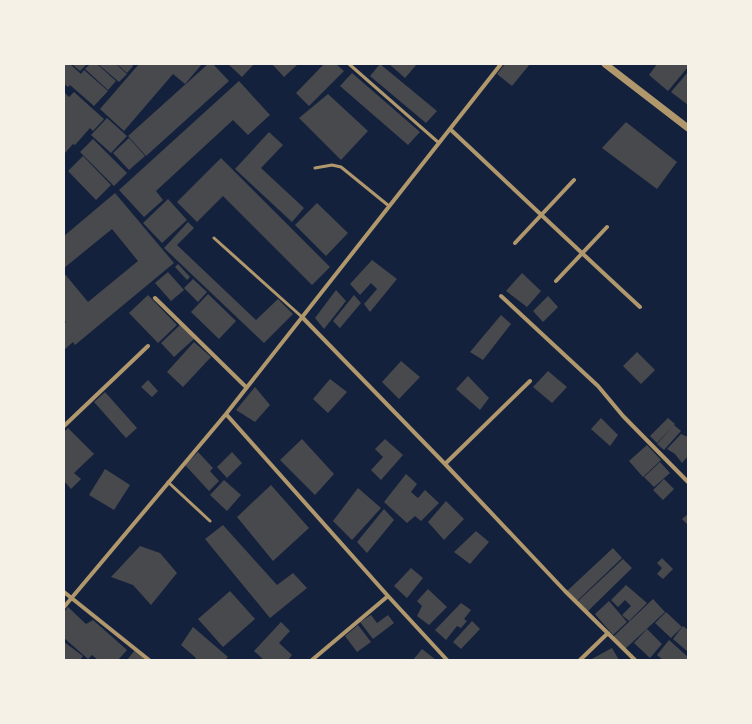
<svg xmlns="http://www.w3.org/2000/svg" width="752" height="724" viewBox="0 0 752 724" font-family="Raleway,sans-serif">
<rect width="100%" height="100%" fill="#14213d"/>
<path fill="#48494c" d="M64,64H70L81,74L84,70L108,91L94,106L70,85L68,87L64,84Z
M72,64H87L80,71Z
M90,64H97L116,81L108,90L85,69Z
M98,64H116L127,74L119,82Z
M117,64H131L133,66L127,73Z
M139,64H202L185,84L173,74L124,131L100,109Z
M208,64H213L229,81L146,156L128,136Z
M228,64H254L242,77Z
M272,64H298L284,77Z
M324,64H336L344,71L309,106L296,93Z
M380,64L437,111L426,123L370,76Z
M389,64H417L405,78Z
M505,64H530L512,86L497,74Z
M657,64H688V67L668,91L649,75Z
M688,72V105L671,92Z
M352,73L420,132L408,145L340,86Z
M239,81L270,115L248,135L233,120L156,191L163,200L144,217L119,190Z
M64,92L69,97L74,92L104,119L93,131L90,128L75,145L73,144L64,154Z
M328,94L368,131L341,160L299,118Z
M107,118L127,136L111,153L91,135Z
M626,122L677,162L657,189L602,148Z
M269,132L283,145L261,168L304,208L292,222L235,169Z
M129,138L145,156L129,170L113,153Z
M93,139L127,173L114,186L80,152Z
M83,156L111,185L96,200L68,171Z
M221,158L330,267L312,285L223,196L197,222L177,202Z
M115,193L174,263L75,345L73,342L64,350V324L66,322L64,319V273L88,302L138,261L112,229L64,268V236Z
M168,199L187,220L162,243L143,223Z
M317,203L348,233L326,256L295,225Z
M188,222L194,228L177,245L256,320L278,299L293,314L264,343L164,248Z
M372,260L397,279L370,312L364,304L377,289L371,283L360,295L350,284Z
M178,264L190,277L187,280L175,267Z
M168,272L184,290L171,301L155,283Z
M522,273L541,291L527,307L506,291Z
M193,279L207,292L198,302L184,288Z
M336,290L346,301L324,329L315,318Z
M208,294L236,321L219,339L191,312Z
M148,295L177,325L158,343L129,313Z
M354,295L361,303L340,328L333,321Z
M548,296L558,307L543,322L533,311Z
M501,315L511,324L483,360L470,352Z
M181,324L195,338L174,357L161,343Z
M194,342L211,357L183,387L167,372Z
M637,352L655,370L641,384L623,366Z
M401,361L420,377L399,399L382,382Z
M548,371L567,387L552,403L533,387Z
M468,376L489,398L480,410L456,389Z
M330,379L347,392L328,413L313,399Z
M148,380L158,391L152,397L141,387Z
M255,387L270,405L255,422L236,410Z
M105,392L137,428L126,438L94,402Z
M601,418L618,435L610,446L591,429Z
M668,418L675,424L657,443L650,436Z
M674,425L681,431L664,450L657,444Z
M68,428L94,454L74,473L81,479L71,489L64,481V432Z
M681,434L688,437V456L682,463L675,454L667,449Z
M302,439L334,474L315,495L280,460Z
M385,439L403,455L381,480L371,470L383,457L375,449Z
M647,445L661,460L643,477L629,461Z
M198,452L213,468L210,471L219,481L209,491L185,465Z
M232,452L242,463L227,478L217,467Z
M660,462L670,473L654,487L644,477Z
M105,469L130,485L114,510L89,495Z
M406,474L417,484L411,492L418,498L425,490L439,503L421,521L415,516L407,523L384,502Z
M664,479L674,489L663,500L653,490Z
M224,480L241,495L227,511L210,495Z
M271,485L309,528L273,561L237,517Z
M358,488L381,508L352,540L333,521Z
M446,501L464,519L444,540L428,522Z
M384,509L394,520L367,553L357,542Z
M688,514V525L682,519Z
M223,525L277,585L293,573L307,588L270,618L205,539Z
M476,531L489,542L470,564L454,552Z
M140,546L160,553L177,573L151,605L133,585L111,577Z
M613,548L622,558L577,601L567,591Z
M662,558L673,569L663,579L657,574L662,568L657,563Z
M623,559L632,568L587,612L577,602Z
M411,568L423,578L407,598L394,586Z
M626,585L647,603L629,621L622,615L631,606L625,600L618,607L611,600Z
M428,589L447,607L429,625L417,616L422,606L417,601Z
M230,591L255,619L223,647L198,619Z
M653,599L665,612L625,649L613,637Z
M609,601L627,622L613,635L595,614Z
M461,603L471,610L464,619L467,621L461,628L457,626L446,640L435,630Z
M68,607L86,624L93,620L127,650L118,660H98L92,655L88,659L64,638V612Z
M666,612L682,627L671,638L655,623Z
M371,615L377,623L388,615L394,623L373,639L360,622Z
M472,621L480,629L461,649L453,642Z
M281,622L290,631L279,643L292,655L288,660H264L254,651Z
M358,625L371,642L357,652L345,636Z
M683,626L688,630V652L673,639Z
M193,627L228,657L225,660H195L196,658L181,645Z
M647,629L662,644L650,658L634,643Z
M669,640L688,657V660H663L657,655Z
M64,642L83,656L80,660H64Z
M612,648L619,660H590Z
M422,649L436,660H413Z
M135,650L146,660H127Z"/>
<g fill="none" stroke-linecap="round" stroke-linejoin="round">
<path stroke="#b1986c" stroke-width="3" d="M349,64L439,143
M315,168L332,165L341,167L389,206
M214,238L302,317
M168,482L210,521"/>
<path stroke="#b1986c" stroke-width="4" d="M450,129C513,188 576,248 640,307
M515,243L574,180
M556,281L607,227
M501,296L598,386L623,416L688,482
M155,298L246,387
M302,317L445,464L565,591L635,660
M226,414L388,596L447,660
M64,426L148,346
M445,464L530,381
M64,592L149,660
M64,607L226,414L501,64
M312,660L388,596
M580,660L608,633"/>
<path stroke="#b1986c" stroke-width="7" d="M605,64L688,128"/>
</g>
<rect width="752" height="724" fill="none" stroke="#f6f1e7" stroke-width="130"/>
</svg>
